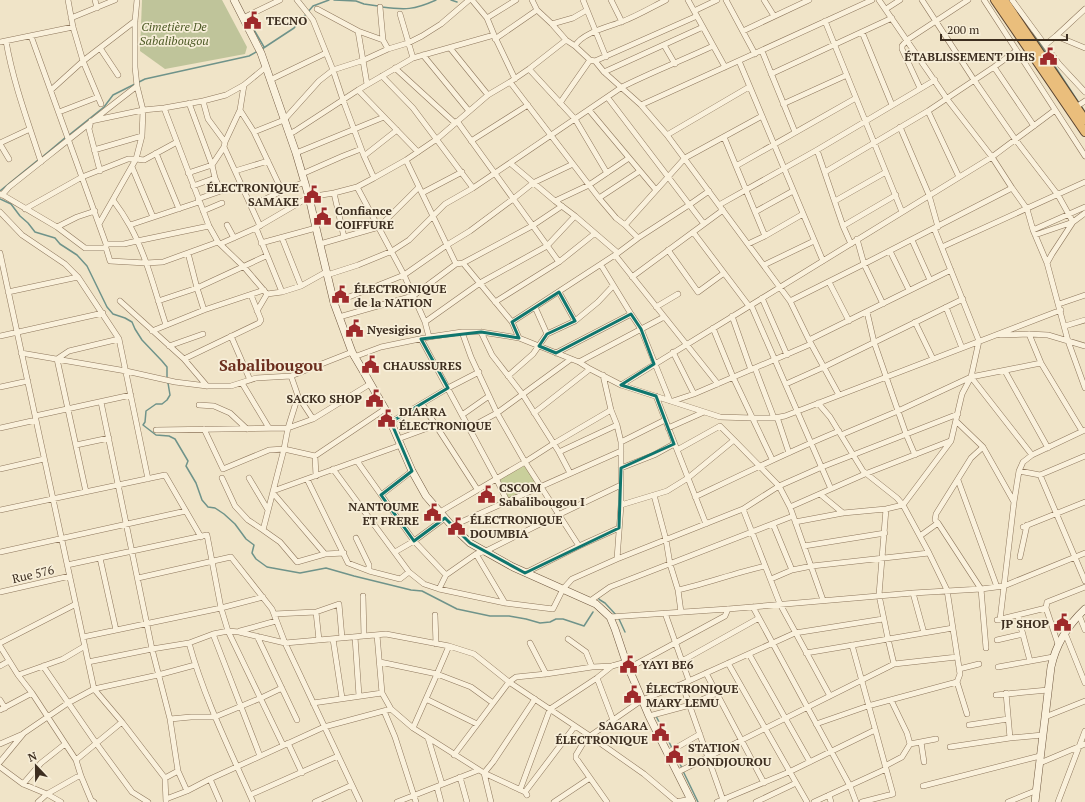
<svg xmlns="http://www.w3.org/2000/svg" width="1085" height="802" viewBox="0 0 1085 802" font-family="'PT Serif',serif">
<rect width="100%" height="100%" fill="#f0e4c8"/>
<path fill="#c9cf9b" d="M528,464L538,485L505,500L496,480Z"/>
<path fill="#bfc49a" d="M142,0H222L247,47L245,54L165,69L140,51Z"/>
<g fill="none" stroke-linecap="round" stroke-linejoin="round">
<path stroke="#6f938a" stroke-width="1.5" d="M334,0L356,1L364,4L378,6
M451,0L457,2
M382,7C405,10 414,10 436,0
M250,23L264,47
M1033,33L1085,112
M262,49L294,28L313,6L329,0
M139,82L145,79L249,56L258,51
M69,135L104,107L113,95L135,84
M41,158L66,137
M0,191L38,160
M0,199L11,204L20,216L28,223L35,232L55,238L60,244L77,255L87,266L107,307L113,314L125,318L132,322L135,329L142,340L162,361L167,367V379
M168,383L170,395L167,400L162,404H156L146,411L145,422L143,425L156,435L169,436L175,439L188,461L186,466L196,483L202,500L208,507L215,508L224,514L235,524L246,539L254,545L252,553L256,559L267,567L300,573L326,568L354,576L411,590L422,591L457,609L490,616H509L526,619L540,623L550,622L556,619H563L584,626L593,612
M598,598L600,600L605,603L617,616
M619,619L625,632
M656,716L672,748
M674,752L682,768
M683,771L698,802"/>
<defs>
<path id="minor" d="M68,0L73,27L83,61L101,104
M95,0L97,8
M297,0L313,20L333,70L343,100L364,156L374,178
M472,0L487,18L494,35L515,79
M532,0L537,10L552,24L566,40L575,46L590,60L595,61L604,72L641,105L667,135L790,301L809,340L839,395
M583,0L606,57
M611,0L622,22
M688,0L725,67
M726,0L755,54
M764,0L774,16
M879,0L947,99L992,157L1012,188L1027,209L1033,230L1047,263L1068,341L1085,388
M922,0L974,80L1015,139L1058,195L1073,222L1035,235
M984,0L1085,156
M1012,0L1059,64L1085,92
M380,7L383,40L388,49
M317,9L358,31L383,40
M886,9L900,0
M694,11L717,0
M400,14L413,58
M71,18L115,0
M243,18L280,0
M487,18L516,0
M825,21L902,212
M552,24L573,18L587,10
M358,31L367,84
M743,31L809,0
M862,32L892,105
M31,36L106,244V248L110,261L146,263L163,262L218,242
M1056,36L1085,48
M495,39L537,10
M6,41C13,82 28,122 41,162
M0,42L73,27
M664,45L675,64
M1045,45L1056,36L1085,9
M575,46C582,33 608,27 621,22C637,16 652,7 666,0
M100,48L118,75
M450,48L488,95
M762,51L795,132
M423,55L469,111
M595,61L697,16
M739,61L823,261
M994,67L1034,126
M395,68L455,123
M529,69L575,119L607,173
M604,72L703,27
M771,74L892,18
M382,76L413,108L473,188
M270,80L326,53
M510,82L599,198L616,218L625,225L638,238
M920,88L902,49V46L907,40L968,0
M51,90L83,61L135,21
M358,90L418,152
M608,98L704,224
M203,101L208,119L225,142
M189,103L212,165L215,178L221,191L198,199
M560,103L590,60
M783,104L847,75
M641,105L725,67L872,0
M1076,107L1085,101
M164,108L209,226L218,242L244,267L267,294
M240,110L254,132L282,191
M589,110L656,190
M928,111L959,177
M59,112L98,97
M457,121L559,262
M900,127L929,195L938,227
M254,132L284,120L319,81L333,70L364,60L388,49L408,43L422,36L441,24L469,0
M289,134L295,131L358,90L413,58L494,35
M667,135L749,87
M724,137L765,236
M471,141L528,105
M0,143L30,129
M0,144L9,159
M224,147L235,171L260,226
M94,150L142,136
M817,150L843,226L851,244
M156,153L179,209
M296,153L384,117
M364,156L397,130
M406,160L456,264
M510,163L555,201L575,216L618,253
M736,166L856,98
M132,167L153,217
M100,171L89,129L91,121L143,110L164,108L203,101L226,95L244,85
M235,171L268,161
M825,172L928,111L994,67L1016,51
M188,173L212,165L224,147L225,142L240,110L244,85L266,67
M302,174L343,156L361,149
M193,186L215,178
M357,187L404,275L425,322L429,337
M334,193L344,237
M422,193L462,172
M1,194L57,227L85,248H106
M2,195L9,187C52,153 94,119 137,86
M599,198L640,171
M113,200C119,208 125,217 130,226C147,257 155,292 166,325
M555,201L589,185L629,158
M835,201L886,172
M719,205L817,150L935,80
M251,206L282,191L305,182
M25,209L82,177L128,159H136L144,160L177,142
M203,211L222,203
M0,212L22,235L65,264L78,277L119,339L148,479
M755,212L793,191
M99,224L136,159L142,136L143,110L137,86L135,67V21L137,0
M130,225L199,202
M227,225L234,238
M625,225L685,158L762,116
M843,226L896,195
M57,227L77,217L95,211
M256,228L282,292
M1033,230L1085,207
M693,232L749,306
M282,238L301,286
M857,239L864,264L883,304
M912,240L930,280
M261,243L316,228
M106,244H124L137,241L209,226
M220,244L256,228L309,197L334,193L357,187L374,178L406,160L437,139L488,95L510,82L529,69L566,40
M320,244L379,227L419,187
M748,244L765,236L803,214
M942,247L1085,182
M668,250L698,292L724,273
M890,251L909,290
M0,253L94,689L122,722L165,778L166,802
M188,253L197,288L266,256
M615,255L718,384
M463,263L512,322L519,338
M1047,263L1052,254L1073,222L1085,213
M601,265L631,314L641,329L670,401
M764,265L814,241
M327,275L358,265L392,251L409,240L445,204L473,188L622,87C652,72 683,60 713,46
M632,277L723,210
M829,282L849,321
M8,292L78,277
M559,292L575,321
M762,298L787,355
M120,301L184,359L259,323L261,320L251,295
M158,301L197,288L204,310
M790,301L864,264L1012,188
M495,302L559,262L594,234
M334,303L404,275L447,245L470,231L513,199L533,183L573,164
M1059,304L1085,295
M751,305L831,489
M535,307L547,334
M656,307L678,294
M946,307L962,348
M257,311L267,294L282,292L301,286L326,272
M867,312L874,342L906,434L915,455
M732,316L751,370
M339,317L413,296L456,264L463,263L532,226L562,206
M425,322L480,283L547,246L575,216
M512,322L618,253L638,238L689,205L709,191
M915,322L933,359
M1065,326L1085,320
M713,328L733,377L772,459
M152,331L204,310L264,290
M462,332L471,357L497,413L525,462L579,546
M481,332L492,355L523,395L559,452L570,473
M1029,334L1041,363L1082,431
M1000,335L1029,334L1048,335L1085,346
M0,336L103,313
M231,336L250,380
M421,339L496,478L507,501
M809,340L951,270
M169,346L203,334
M673,352L694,394
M21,353L126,371L175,382L207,386H231L256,378L291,376L352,352
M556,353L631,314
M354,357L381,347L429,337L462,332H481L519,338L579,362L590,369L621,385L720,417L752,418H774L785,416L1061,310
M184,359L207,386
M579,362L664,317
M755,368L774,418
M1005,371L1048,448
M508,376L533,354L547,334L575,321L598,302L613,286
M971,377L1032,455
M242,383L269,428
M786,384L824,367L963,299
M621,385L992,157C1013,141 1034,126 1055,110
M0,387L28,381
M298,396L313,419
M656,396L706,524
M673,401L694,394L811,344
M101,402L152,649L170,719L178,771L187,791
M422,404L477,489
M199,405L214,406L230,413L247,429
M534,413L590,369
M462,415L489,396
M35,416L131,395
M777,417L789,453
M956,421L983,447L971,458L936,514L935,520L938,523L981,589L986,648
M391,422L448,388L479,372
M0,428L36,420
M469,428L497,413L571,359
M668,428L704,412
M204,429L223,469L269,450L284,449L315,456L385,409
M156,430L288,428L313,419L370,384
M841,435L898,411L971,377L1041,363
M398,439L436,425
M621,442L665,420
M76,445L109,438
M983,447L1014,502
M559,452L617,425
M315,456L316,476
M357,461L414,541L446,575
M621,468L654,455L674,444
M0,469L44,459
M333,469L409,572L424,584L439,589L505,603L553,609L563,589L572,579L617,559L621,505V442L617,425L611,410L603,375
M1019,471L1040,475L1085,456
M1040,475L1085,581
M222,478L235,506L248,520L263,530L280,542L297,562L325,554L344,553
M249,478L268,510
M307,479L348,563L369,571L400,579L409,572
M958,480L997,587
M273,491L401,445
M86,492L57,359L69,351L119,339
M273,493L325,554
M820,494L843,513
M381,495L412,471
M654,495L666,540L670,564L678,590L681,612
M695,497C743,474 790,451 839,431
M621,505L667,491L688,478L734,440L720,426L677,450
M790,507L865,474L950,441
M743,509L780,604L830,696
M886,509L879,595L888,639L894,664
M0,510L165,475L201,537
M440,512L525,462L553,444L611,410
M795,522L843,513L886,509L903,505L951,441L962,394L971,377L979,341L934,228
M773,524L792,570
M452,526L621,451
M1023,527L1085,502
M263,530L284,449L288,428L298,396L291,376
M920,536L938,523
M356,538L369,565V571
M804,546L885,533
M0,552L186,511
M395,552L414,541L445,518
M476,554L505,603
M1020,557L1027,525
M100,558L116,630
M617,559L743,509L779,486L734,440
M67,565L207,535L221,608L228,631L283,745
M525,573L579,546L619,528
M138,578L231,557L272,609L285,643L360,802
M771,579L792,570L812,566L929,553
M439,589L446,575L476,554L486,551L558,515L621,485
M678,590C707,583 735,573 765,566
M0,592L70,576
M913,593L924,633
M363,596L364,636
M823,600L790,507L779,486L822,467L958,414
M590,601L610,587L793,516
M753,607L850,786L856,802
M316,612L319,640
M665,613L689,681
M274,614L316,612L339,604L342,638
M435,615L436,644
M1079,615L1085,630
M1018,616L1030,661
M610,617L728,609L913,593L981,589L1004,586L1085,553
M997,620L1046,608
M1000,620L1014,502L1019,471L1023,462L1032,455L1085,430
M240,631L276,621
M1065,633L1085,683
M213,634L260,756
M377,635L382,693L391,709L413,728L484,773L525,792L527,795
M257,636L297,720
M83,637L221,608L263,597
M355,637L359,696
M333,639L342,698
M568,639L586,652L592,667
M997,640L1023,634
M0,643L76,604
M189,643C204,698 230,750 253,802
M530,643L546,674
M1058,644L1046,608L1047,602L1085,587
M852,645L893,794L862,802
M0,646L18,675L32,693L76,760L81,776L91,800L94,802
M806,653L953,628
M749,654L810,762
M682,661L759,618
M88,662L152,649L189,643L213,634L228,631L239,632L285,643L386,634L449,646L474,654L509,682L590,736L644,774L677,802
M380,662L437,674L471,687L493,703
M728,663L807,802
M0,666L9,661
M43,666L96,743L132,792L148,802
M998,667L1053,657
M629,668L725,616L728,609
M959,669L979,664
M706,673L764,783
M18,675L63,659L85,646
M597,678L613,720
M957,682L967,714
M682,684L723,800L725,801
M1006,693L1010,738
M996,695L1048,690
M426,699L477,724
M0,700L5,708
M313,703L382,693
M0,710L32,693
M384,711L395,737L416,802
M649,716L690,705L717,693
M1045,717L1085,701
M170,719L191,717H215L261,698L282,688
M816,724L868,706L957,682L960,674L947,590L929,553L903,505L897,498L863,471L830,417L818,403
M969,725L1008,719
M413,728L437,674L449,646
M588,735L576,755V758L607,802
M590,736L642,700L682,684L795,633L883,619
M428,738L442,784
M921,742L924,762
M288,743L302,773
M0,744L23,734
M910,744L936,739
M950,747L1010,738L1043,735
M667,753L700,734
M454,755L509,682L516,677L546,674L592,667L612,666L626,662
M76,760L122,722
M0,762L24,733L68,703L94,689L158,675L195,665
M1040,763L1085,744
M885,766L902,757L910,744L907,733L891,700
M0,767L23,784L47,794L61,802
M678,772L894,664L957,657
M460,777L467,802
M165,778L178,771
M210,779L324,727L391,709
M23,784L41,763L65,744
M923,786L1040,756
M437,787L441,802
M520,790L550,709L597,678L612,666
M525,792L575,726
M250,795L338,756
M829,795L831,802
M166,799L187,791L210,779L220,802
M38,802L47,794L77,777L81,776
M315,802L352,785
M397,802L479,770
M491,802L484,773L493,762L535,699
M554,802L590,778
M676,802L691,799
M717,802L789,772L875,730
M756,802L796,783
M814,802L886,769
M1008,802L1035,791
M1058,802L1085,731"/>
<path id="secondary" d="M234,0L261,53L296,153L309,197L316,228L334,303L352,352L362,369L385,409L412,471L426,496L452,526L470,543L513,567L596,604L610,617L615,629L626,662L649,716L692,802
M1035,802L1051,667C1056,644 1068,625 1085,609"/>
<path id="trunk" d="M995,0L1085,132
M1004,0L1085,120"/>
</defs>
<use href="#minor" stroke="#8d765c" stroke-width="6"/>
<use href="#secondary" stroke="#6f573f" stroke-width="8"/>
<use href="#trunk" stroke="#5b4430" stroke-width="10"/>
<use href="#minor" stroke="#faf1dc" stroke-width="5"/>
<use href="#secondary" stroke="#faf1dc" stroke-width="7"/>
<use href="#trunk" stroke="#eabe7c" stroke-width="8"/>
</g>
<path fill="none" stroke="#0f766e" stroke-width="3" stroke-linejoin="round" d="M559,292L575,321L547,334L539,346L556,353L631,314L641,329L654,364L621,385L656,396L674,444L621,468L619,528L525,573L470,543L445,518L414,541L381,495L412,471L391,422L448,388L421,339L481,332L519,338L512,322Z"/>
<defs>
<symbol id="civic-bare" viewBox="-9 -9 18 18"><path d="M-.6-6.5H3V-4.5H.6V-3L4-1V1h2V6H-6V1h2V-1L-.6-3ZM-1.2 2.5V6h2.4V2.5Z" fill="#9e2a2b" stroke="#f7eed8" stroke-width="2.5" paint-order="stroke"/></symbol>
</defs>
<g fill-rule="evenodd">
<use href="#civic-bare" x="240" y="8" width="25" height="25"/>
<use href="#civic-bare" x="1036" y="44" width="25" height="25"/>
<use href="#civic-bare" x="300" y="182" width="25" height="25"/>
<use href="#civic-bare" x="310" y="204" width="25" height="25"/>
<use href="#civic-bare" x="328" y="282" width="25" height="25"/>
<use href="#civic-bare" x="342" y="316" width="25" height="25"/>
<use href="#civic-bare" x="358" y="352" width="25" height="25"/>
<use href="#civic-bare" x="362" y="386" width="25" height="25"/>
<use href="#civic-bare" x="374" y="406" width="25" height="25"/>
<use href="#civic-bare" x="474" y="482" width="25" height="25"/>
<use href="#civic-bare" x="420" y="500" width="25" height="25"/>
<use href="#civic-bare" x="444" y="514" width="25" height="25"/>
<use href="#civic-bare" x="1050" y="610" width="25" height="25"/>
<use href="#civic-bare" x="616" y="652" width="25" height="25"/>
<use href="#civic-bare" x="620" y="682" width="25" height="25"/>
<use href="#civic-bare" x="648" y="720" width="25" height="25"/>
<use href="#civic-bare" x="662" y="742" width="25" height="25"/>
</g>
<g text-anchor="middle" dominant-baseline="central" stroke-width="3.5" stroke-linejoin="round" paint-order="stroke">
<g font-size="12" font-weight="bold" fill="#3d2e20" stroke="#f7eed8" text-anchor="start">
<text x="266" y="20">TECNO</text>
<text x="1035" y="56" text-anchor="end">ÉTABLISSEMENT DIHS</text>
<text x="299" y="187" text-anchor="end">ÉLECTRONIQUE<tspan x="299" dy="14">SAMAKE</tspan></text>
<text x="335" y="210">Confiance<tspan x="335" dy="14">COIFFURE</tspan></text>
<text x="354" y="288">ÉLECTRONIQUE<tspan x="354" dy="14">de la NATION</tspan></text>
<text x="367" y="329">Nyesigiso</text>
<text x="383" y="365">CHAUSSURES</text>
<text x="362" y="398" text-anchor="end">SACKO SHOP</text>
<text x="399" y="411">DIARRA<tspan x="399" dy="14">ÉLECTRONIQUE</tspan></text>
<text x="499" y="487">CSCOM<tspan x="499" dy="14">Sabalibougou I</tspan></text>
<text x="419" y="506" text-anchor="end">NANTOUME<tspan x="419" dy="14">ET FRERE</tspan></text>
<text x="470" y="519">ÉLECTRONIQUE<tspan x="470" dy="14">DOUMBIA</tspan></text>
<text x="1049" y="623" text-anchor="end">JP SHOP</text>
<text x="641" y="664">YAYI BE6</text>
<text x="646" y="688">ÉLECTRONIQUE<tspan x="646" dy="14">MARY LEMU</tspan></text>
<text x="648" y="725" text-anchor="end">SAGARA<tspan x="648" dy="14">ÉLECTRONIQUE</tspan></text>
<text x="688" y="747">STATION<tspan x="688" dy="14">DONDJOUROU</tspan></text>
</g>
<g font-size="12" font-style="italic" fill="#4d5a26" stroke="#f7eed8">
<text x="174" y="26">Cimetière De<tspan x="174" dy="14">Sabalibougou</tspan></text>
</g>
<g font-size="12" fill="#3d2e20" stroke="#f7eed8">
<text transform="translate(33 574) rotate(-13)">Rue 576</text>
</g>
<g font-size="16" font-weight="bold" fill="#6b2e1e" stroke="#f7eed8">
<text x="271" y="365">Sabalibougou</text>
</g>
</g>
<g transform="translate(36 766) rotate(338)" stroke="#f7eed8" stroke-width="3" paint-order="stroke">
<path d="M0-3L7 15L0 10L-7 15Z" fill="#3d2e20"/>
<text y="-6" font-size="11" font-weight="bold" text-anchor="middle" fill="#3d2e20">N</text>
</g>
<path d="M941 34v6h126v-6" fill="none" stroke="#3d2e20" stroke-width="2"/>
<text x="947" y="34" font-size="12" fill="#3d2e20" stroke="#f7eed8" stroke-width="3" paint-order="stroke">200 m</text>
</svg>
